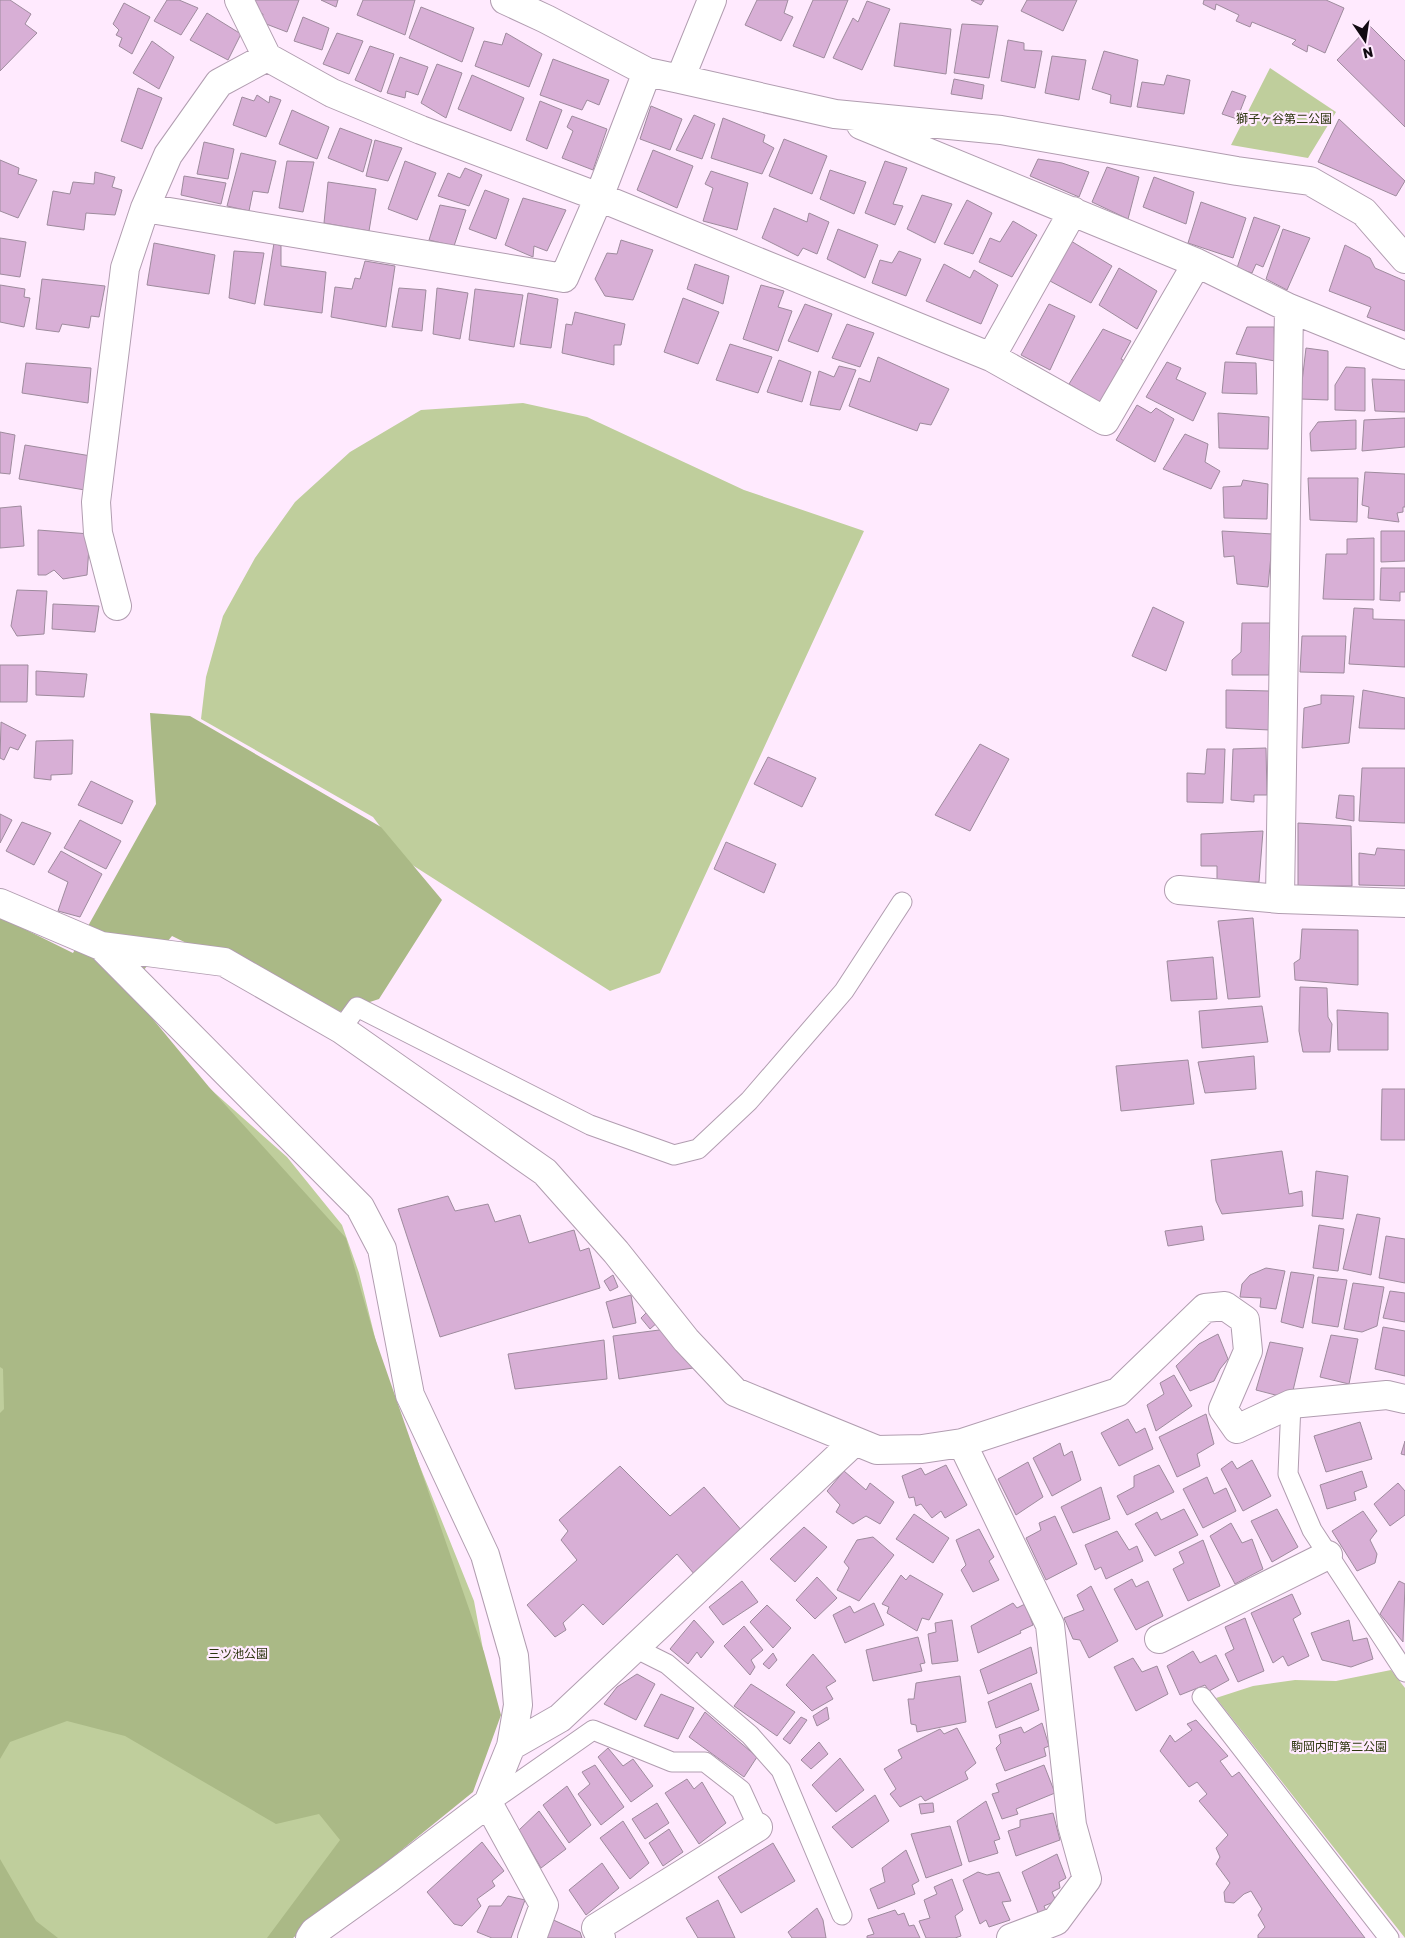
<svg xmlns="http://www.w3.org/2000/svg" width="1405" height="1938" viewBox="0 0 1405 1938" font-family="Rubik,'Noto Sans JP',sans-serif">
<rect width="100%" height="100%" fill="#ffeafe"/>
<path fill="#bfce9c" d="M1270,68L1336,112L1308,158L1231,145Z
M523,403L587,417L744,490L864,531L660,973L610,991L406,861L373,817L201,719L206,677L223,616L255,558L295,502L350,452L421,410Z
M0,932L76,970L287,1157L342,1225L359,1273L386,1382L474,1601L490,1687L280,1938H0Z
M1391,1670L1405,1688V1938L1216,1698L1253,1686L1295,1680L1336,1681Z"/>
<path fill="#aab986" d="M150,713L190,716L381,827L442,900L379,999L333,1014L172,936L128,989L209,1087L346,1238L374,1335L484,1652L501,1715L473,1792L293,1938H267L340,1840L319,1814L276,1824L125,1736L67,1721L10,1742L0,1759V1413L4,1409L3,1369L0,1367V917L73,953L156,804Z
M0,1859L36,1921L58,1938H0Z"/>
<path fill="#d8afd6" stroke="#9e8b9d" d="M0,0H10L31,14L25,24L37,33L0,71Z
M167,0H179L198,8L181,35L154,21Z
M251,0H299L287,32L261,22L263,14L255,12Z
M321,0H338L336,7Z
M363,0H415L405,35L357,15Z
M757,0H788L784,13L793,17L781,41L745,25Z
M813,0H848L824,58L793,46Z
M971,0H984L981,5Z
M1027,0H1077L1063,31L1021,11Z
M1204,0H1326L1344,8L1325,53L1308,45L1307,52L1292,44L1296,40L1252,22L1250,27L1236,21L1239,15L1216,4L1215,10L1203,4Z
M867,1L890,9L862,70L833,58L853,18L858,22Z
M124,3L150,17L132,54L119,46L122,38L116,35L119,30L113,24Z
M421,7L474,28L462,62L409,38Z
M207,13L241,34L228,60L190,40Z
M303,17L329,28L322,50L294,41Z
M900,23L951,29L946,74L894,66Z
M962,24L998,26L989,78L954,73Z
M1370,26L1405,61V127L1337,60Z
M337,33L363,41L349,74L323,64Z
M506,33L542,54L529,87L475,66L484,41L502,45Z
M1008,40L1024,43V50L1042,51L1035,88L1001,81Z
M152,41L174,57L159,89L133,73Z
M370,46L394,54L381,92L355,80Z
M1104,51L1138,60L1131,107L1110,103L1111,95L1092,89Z
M1052,56L1086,60L1079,100L1045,93Z
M400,57L428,67L418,95L406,91L405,98L387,93Z
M553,59L609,80L599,105L587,100L582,110L540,95Z
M437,64L462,73L446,118L421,103Z
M472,75L524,98L511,131L458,109Z
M1167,75L1190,80L1184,114L1137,107L1142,82L1164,85Z
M954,79L984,85L982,99L951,94Z
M138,88L162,98L142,149L121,141Z
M1232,91L1246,96L1237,119L1222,114Z
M257,95L269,103L270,96L281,100L266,137L233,125L242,97L254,101Z
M540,101L562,110L547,149L526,140Z
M651,106L682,119L670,150L640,139Z
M292,110L329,127L317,159L279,144Z
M694,115L715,124L702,159L676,150Z
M572,116L607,129L593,170L562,158L573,131L567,127Z
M723,118L765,135L763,142L774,148L762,174L711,158Z
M1339,119L1405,181L1396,196L1318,162Z
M340,128L372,140L363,172L328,158Z
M784,139L827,156L812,194L769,176Z
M375,140L402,148L388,181L366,176Z
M204,142L234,149L228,179L197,174Z
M653,150L693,166L677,208L637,190Z
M241,153L276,161L268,193L253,191L249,211L227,206Z
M1038,159L1062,163L1089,172L1079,197L1030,176Z
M0,160L19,168L18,174L37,180L18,218L0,211Z
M287,161L314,162L303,212L279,208Z
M405,161L436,173L417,220L388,209Z
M885,161L907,168L893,204L903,206L895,225L865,213Z
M1107,167L1139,177L1128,219L1092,202Z
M465,168L482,175L469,206L438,196L448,173L460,178Z
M830,170L866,182L854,214L820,199Z
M711,171L748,183L737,230L703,221L713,188L705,184Z
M95,172L115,177L112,187L122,190L115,215L86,213L84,230L47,225L53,191L70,194L73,182L94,184Z
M184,176L226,183L221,204L181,195Z
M1154,177L1194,192L1186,224L1143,207Z
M328,182L376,189L369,231L324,223Z
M485,190L509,199L496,239L469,229Z
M922,195L952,204L935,243L907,229Z
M523,198L566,210L547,251L534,246L533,257L505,245Z
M967,200L992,213L973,254L944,244Z
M1201,202L1246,218L1233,258L1188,243Z
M440,205L466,210L454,246L429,240Z
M774,208L807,222L809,213L829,222L817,254L803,248L798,256L762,238Z
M1254,217L1280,226L1263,267L1256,264L1252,273L1237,268Z
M1013,221L1037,235L1012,277L979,262L990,238L1000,242Z
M838,229L878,245L865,278L827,259Z
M1283,229L1310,238L1287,290L1266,279Z
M0,238L26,242L20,277L0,274Z
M621,240L653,250L633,300L605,296L595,279L607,253L617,254Z
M1071,241L1112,266L1091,303L1050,281Z
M154,243L215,255L209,294L147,285Z
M274,243L281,246V266L326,272L322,313L264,305Z
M1345,245L1370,258L1375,268L1405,281V331L1367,317L1371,307L1329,291Z
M234,251L264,253L255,304L229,298Z
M899,251L921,259L906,296L872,283L880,260L892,263Z
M365,261L395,266L386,327L331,317L335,287L352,289L355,278L360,279Z
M695,264L729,276L723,304L687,289Z
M944,264L970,278L974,270L998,285L981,324L926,301Z
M1119,268L1157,291L1137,329L1099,305Z
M42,279L105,286L99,317L91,316L89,328L62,324L59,332L36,329Z
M0,285L25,289L24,297L30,298L24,327L0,322Z
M761,285L784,291L778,307L792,311L778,351L743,339Z
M399,288L426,290L422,331L392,327Z
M437,288L468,293L460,339L433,334Z
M475,289L523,295L514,347L469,340Z
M528,293L558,299L551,348L520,344Z
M683,298L719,312L698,364L664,352Z
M805,304L832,314L818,352L788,341Z
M1049,304L1075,316L1050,370L1021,355Z
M575,312L625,324L621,345H614V365L562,353L566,324L572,325Z
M847,324L874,333L860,367L832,358Z
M1247,327H1274L1275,361L1236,354Z
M1103,329L1131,341L1121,359L1128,363L1104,405L1069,384Z
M730,344L772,357L758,393L716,380Z
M1306,348L1328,351V400L1300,399Z
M878,357L949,389L931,425L920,423L917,431L849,406L859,378L870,382Z
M779,360L811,372L802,402L767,392Z
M1167,362L1181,368L1176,379L1206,393L1193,421L1146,397Z
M1225,362L1256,363L1257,394L1222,393Z
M26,363L91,368L88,403L22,393Z
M839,366L856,370L840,410L810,405L819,371L834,377Z
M1346,367L1365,368V411L1335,410V385Z
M1372,379L1405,380V412L1375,411Z
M1137,405L1151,413L1156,408L1174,419L1155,462L1116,440Z
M1218,413L1269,417L1268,449L1219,448Z
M1405,418V447L1362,451L1364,420Z
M1356,420V449L1311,451L1310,433L1318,422Z
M0,432L15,435L10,474L0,473Z
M1185,434L1208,444L1205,462L1220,471L1211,489L1163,469Z
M25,445L91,456L85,490L19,479Z
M1365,472L1405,474V507H1403V512L1397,513L1399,522L1368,518L1369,507L1362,505Z
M1308,478H1358L1357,522L1310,520Z
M1243,480L1268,484L1267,519L1224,518L1223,487L1241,486Z
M21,506L24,546L0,548V508Z
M38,530L90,534L87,575L63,579L54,570L46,575H38Z
M1222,531L1273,534L1268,587L1237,584L1234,556L1224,557Z
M1381,531H1405V561L1381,562Z
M1374,538V600L1323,599L1326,554H1347V539Z
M1381,568H1405V592H1400V601L1380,600Z
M17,590L47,591L44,634L17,636L11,626Z
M53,604L99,606L95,632L52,629Z
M1153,607L1184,622L1166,671L1132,656Z
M1354,608L1373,609V619L1405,620V667L1349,664Z
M1242,623H1271L1269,675H1232V660L1241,652Z
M1302,636H1346L1344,673L1300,672Z
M0,665H28L27,702H0Z
M36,671L87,674L84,697L36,695Z
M1226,690L1270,691V730L1226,728Z
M1363,690L1405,698V729L1359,728Z
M1321,695L1354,696L1349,743L1302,748L1304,708L1321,704Z
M1,722L26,735L18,750L10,747L4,760L0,758Z
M73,740L72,774L51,775V780L34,778L36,741Z
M980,744L1009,759L970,831L935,815Z
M1266,748L1267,795H1254V802L1231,800L1233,749Z
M1207,749H1225L1223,803L1187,802V773L1205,774Z
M768,757L816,778L802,807L754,784Z
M1362,768H1405V823L1359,821Z
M91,781L133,801L122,824L78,805Z
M1339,795L1354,796V821L1336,818Z
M0,814L12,820L0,843Z
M80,820L121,841L106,869L64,848Z
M22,822L51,833L34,865L6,851Z
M1298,823L1351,826L1352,886H1298Z
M1263,831L1259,882H1217V866H1201V834Z
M726,842L776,864L764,893L714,869Z
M1377,848L1405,850V886L1359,885V853L1375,855Z
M61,851L102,874L80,917L58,911L68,882L48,872Z
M1253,918L1260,997L1228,999L1218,921Z
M1302,929L1358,930V985L1295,980L1294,963L1300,959Z
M1213,957L1217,999L1171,1001L1167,961Z
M1300,987L1327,988L1328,1017L1332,1024L1330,1052H1303L1299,1031Z
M1262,1006L1268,1042L1202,1048L1199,1011Z
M1337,1010L1388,1013V1050H1338Z
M1254,1056L1256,1089L1205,1093L1198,1062Z
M1188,1060L1194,1104L1121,1111L1116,1066Z
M1382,1089H1405V1140H1381Z
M1282,1151L1289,1194L1302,1191L1303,1206L1222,1214L1216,1201L1211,1160Z
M1316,1171L1348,1176L1343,1219L1312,1216Z
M448,1196L455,1211L488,1204L495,1222L520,1215L529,1243L574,1230L580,1251L589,1248L600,1288L440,1337L398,1209Z
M1357,1214L1380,1218L1371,1275L1343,1269Z
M1319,1225L1344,1229L1338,1271L1313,1268Z
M1202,1226L1204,1240L1168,1246L1165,1231Z
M1386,1236L1405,1239V1283L1379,1278Z
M1266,1268L1285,1271L1276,1309L1260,1307L1261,1298L1240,1297L1242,1284L1250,1275Z
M1291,1272L1314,1275L1303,1328L1281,1322Z
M613,1275L618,1287L610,1291L604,1281Z
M1318,1277L1347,1280L1338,1327L1312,1323Z
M1353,1283L1384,1287L1377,1326L1362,1332L1344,1329Z
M1390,1291L1405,1293V1322L1383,1318Z
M631,1295L636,1323L613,1328L606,1302Z
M648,1311L658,1322L650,1329L641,1318Z
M1383,1327L1405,1331V1376L1375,1369Z
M667,1329L700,1367L619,1379L613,1336Z
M1218,1334L1228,1359L1220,1369L1214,1381L1190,1391L1176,1366L1199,1344Z
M1331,1335L1358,1339L1349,1384L1320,1377Z
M604,1340L607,1379L515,1389L508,1354Z
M1270,1342L1303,1348L1291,1399L1256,1390Z
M1174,1375L1192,1406L1156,1431L1147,1405L1164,1394L1160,1383Z
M1206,1414L1214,1444L1197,1454L1200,1466L1177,1477L1159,1437Z
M1128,1419L1136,1433L1145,1428L1153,1449L1119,1466L1101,1433Z
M1360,1422L1372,1459L1326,1472L1314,1436Z
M1405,1441V1455L1401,1454Z
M1060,1443L1064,1456L1072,1451L1081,1480L1052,1496L1033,1458Z
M1252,1460L1271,1496L1243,1511L1221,1469L1232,1461L1237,1469Z
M1028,1462L1043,1497L1016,1515L998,1479Z
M946,1465L967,1505L945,1518L941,1511L932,1518L921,1504L916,1506L914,1497L909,1498L902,1476L921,1468L925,1475Z
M1159,1465L1174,1492L1127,1515L1117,1496L1134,1487V1476Z
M620,1466L670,1516L704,1487L743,1532L695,1575L677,1554L603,1625L583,1604L563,1623L566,1630L555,1637L527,1605L577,1560L561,1540L568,1531L559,1520Z
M844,1471L866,1490L870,1483L894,1502L880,1524L866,1516L853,1524L836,1512L840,1505L827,1491Z
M1362,1471L1367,1487L1354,1492L1356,1500L1327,1509L1320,1485Z
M1207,1477L1214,1494L1226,1488L1236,1511L1203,1528L1183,1489Z
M1398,1483L1405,1491V1515L1390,1526L1374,1504Z
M1101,1487L1110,1519L1073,1533L1061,1507Z
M1184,1509L1198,1535L1155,1556L1135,1524L1157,1512L1161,1520Z
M1277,1509L1298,1547L1272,1562L1251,1521Z
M1363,1511L1377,1531L1370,1540L1377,1554L1375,1563L1357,1571L1332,1531Z
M914,1514L949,1538L933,1563L896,1539Z
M1055,1516L1077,1564L1046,1580L1026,1538L1041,1530L1039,1523Z
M1231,1523L1242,1543L1252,1539L1263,1569L1235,1584L1210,1536Z
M804,1527L827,1547L795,1582L770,1559Z
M979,1529L994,1557L989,1561L999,1580L973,1592L961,1570L966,1565L956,1540Z
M1117,1531L1129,1550L1137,1546L1143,1561L1106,1579L1101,1567L1095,1570L1085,1545Z
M873,1537L894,1555L859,1601L837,1590L849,1568L844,1562L857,1540Z
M1203,1540L1220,1586L1188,1601L1173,1569L1184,1563L1179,1552Z
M901,1575L906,1580L910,1575L943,1594L929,1620L922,1618L917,1631L887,1613L889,1607L882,1604Z
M817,1577L837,1598L815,1619L796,1600Z
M1132,1579L1136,1587L1148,1581L1163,1616L1136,1630L1114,1589Z
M742,1581L758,1602L723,1625L709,1607Z
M1399,1581L1405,1584L1403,1642L1380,1614Z
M1091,1586L1118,1641L1089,1658L1080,1640L1073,1639L1064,1618L1084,1610L1077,1595Z
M1292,1594L1301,1614L1293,1619L1309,1656L1288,1666L1283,1656L1273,1663L1251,1613Z
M874,1603L884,1625L845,1643L833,1615L850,1606L854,1613Z
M1013,1603L1017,1608L1025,1604L1033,1625L1020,1631L1021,1633L978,1653L971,1626Z
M767,1605L791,1628L773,1648L750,1622Z
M1245,1618L1264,1671L1238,1682L1225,1654L1234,1649L1225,1627Z
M694,1620L714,1642L701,1658L697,1652L688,1664L670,1649Z
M952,1620L958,1661L932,1664L928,1634L936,1632L935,1623Z
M1349,1620L1353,1641L1367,1638L1373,1659L1351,1667L1322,1660L1311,1633Z
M744,1626L763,1650L751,1660L755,1667L750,1675L724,1646Z
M918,1637L925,1663L920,1664L922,1671L873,1681L866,1650Z
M1031,1647L1037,1673L988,1694L980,1670Z
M1193,1651L1200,1663L1216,1655L1229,1680L1209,1691L1205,1685L1180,1695L1167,1666Z
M773,1653L777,1660L769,1669L763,1664Z
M813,1654L836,1681L826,1687L833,1699L812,1711L786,1685Z
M1133,1658L1142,1672L1157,1666L1168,1694L1136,1711L1114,1667Z
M637,1674L655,1684L636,1720L604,1704L617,1687Z
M960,1676L966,1722L917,1732L916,1725L911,1724L908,1699H914L916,1683Z
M1031,1683L1039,1710L996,1728L988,1702Z
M751,1684L795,1712L777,1736L734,1706Z
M661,1694L694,1708L678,1739L644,1726Z
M827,1707L829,1719L817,1726L813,1716Z
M705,1712L757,1757L744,1777L689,1737Z
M801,1717L807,1720L790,1744L783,1739Z
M1196,1720L1228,1756L1220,1761L1232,1777L1239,1772L1365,1938H1258V1935L1265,1927L1258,1915L1262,1909L1251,1891L1244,1894L1234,1903L1225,1902L1224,1892L1230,1883L1216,1864L1220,1857L1216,1848L1228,1835L1199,1801L1207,1794L1197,1782L1189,1787L1160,1751L1170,1735L1175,1742L1192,1730L1187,1724Z
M1042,1723L1049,1746L1044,1748L1046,1756L1005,1771L996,1748L1001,1743L999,1735L1021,1727L1024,1733Z
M957,1728L976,1763L965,1772L968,1779L925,1801L921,1796L900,1807L890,1794L896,1789L884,1769L902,1758L898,1750L940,1729L944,1734Z
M819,1742L828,1754L811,1769L801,1760Z
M608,1748L623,1766L633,1759L653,1786L631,1802L598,1757Z
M840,1758L864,1790L836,1812L812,1785Z
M595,1765L624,1807L601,1825L578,1794L590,1784L582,1772Z
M1044,1765L1055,1793L1016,1809L1018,1814L1002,1819L992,1794L999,1792L996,1784Z
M687,1779L694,1789L702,1782L726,1823L699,1844L665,1793Z
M567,1786L591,1825L569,1843L543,1805Z
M875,1795L889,1821L852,1848L832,1827Z
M986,1801L1000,1839L994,1841L998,1853L969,1862L957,1821Z
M657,1803L669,1823L645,1839L632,1819Z
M933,1803L934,1812L921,1814L919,1804Z
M539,1811L566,1849L541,1868L519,1830Z
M1053,1813L1060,1840L1016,1856L1008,1831L1020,1827V1820Z
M623,1821L649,1863L630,1879L600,1838Z
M950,1826L962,1865L926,1878L911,1834Z
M669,1829L683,1852L663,1866L649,1843Z
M482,1842L504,1871L492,1881L495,1886L477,1899L481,1906L462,1926L454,1924L427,1892Z
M773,1843L795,1881L741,1913L718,1877Z
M906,1850L919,1881L912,1885L915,1894L878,1909L870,1889L885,1882L882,1868Z
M1057,1854L1066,1878L1059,1882L1060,1888L1052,1892L1056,1901L1044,1906L1046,1911L1039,1915L1022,1872Z
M602,1863L619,1888L586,1915L569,1890Z
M978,1872L987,1875L999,1872L1011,1901L1002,1902L1010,1920L989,1927L986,1920L980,1924L963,1880Z
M952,1879L963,1910L955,1916L961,1936L955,1938H926L919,1921L930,1918L924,1900L937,1894L934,1887Z
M508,1896L525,1900L511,1938H492L477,1932L489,1906H501Z
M718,1900L735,1938H698L686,1918Z
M817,1908L823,1920L826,1938H792L788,1932Z
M895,1910L898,1915L904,1913L909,1926L914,1925L920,1938H867V1936L874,1934L868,1919Z
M549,1918L580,1932L582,1938H542Z"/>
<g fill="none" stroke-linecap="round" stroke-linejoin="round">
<defs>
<path id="lane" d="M341,1029L357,1007L590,1125L674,1155L698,1149L749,1101L844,991L902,902
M1291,1404L1288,1474L1312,1530L1405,1672
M635,1648L667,1664L750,1735L781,1770L842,1915
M1202,1697L1389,1938
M489,1803L593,1730L672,1762H705L741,1790L758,1827"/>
<path id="street" d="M239,0L267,57L332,93L421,130L599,197L991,357L1105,421L1197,263
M505,0L546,19L647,72L680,79L712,0
M680,79L835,114L1001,130L1237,171L1310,181L1364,212L1405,259
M861,125L1197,263L1289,308L1405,355
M145,208L564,278L599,197L647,72
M991,357L1073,211
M117,606L98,533L96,502L125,268L145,208L168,155L219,83L267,57
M1179,890L1280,899L1405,903
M1280,899L1289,308
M0,903L101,946L224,962L341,1029L545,1172L616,1252L686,1340L735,1392L877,1450L922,1449L962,1443L1118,1392L1205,1308L1225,1306L1245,1320L1248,1351L1223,1409L1237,1429L1291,1404L1387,1395L1405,1399
M101,946L360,1207L382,1249L410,1395L485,1555L514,1656L518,1705L511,1746L488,1803L388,1879L314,1932L310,1938
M962,1443L1050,1625L1072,1825L1087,1879L1056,1921L1011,1938
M1159,1639L1328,1555
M511,1746L560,1718L855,1441
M488,1803L544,1905L532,1938
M601,1938L596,1928L758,1827"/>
</defs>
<use href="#lane" stroke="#b19db0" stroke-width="21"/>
<use href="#street" stroke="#b19db0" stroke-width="30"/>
<use href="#lane" stroke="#fff" stroke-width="19"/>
<use href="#street" stroke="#fff" stroke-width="28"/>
</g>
<g text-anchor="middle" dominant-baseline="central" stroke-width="4.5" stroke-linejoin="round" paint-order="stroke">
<g font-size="12" fill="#2d360f" stroke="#ffeafe">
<text x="1284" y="119">獅子ヶ谷第二公園</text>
<text x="238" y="1654">三ツ池公園</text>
<text x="1339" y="1747">駒岡内町第二公園</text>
</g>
</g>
<g transform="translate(1365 40) rotate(167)" stroke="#ffeafe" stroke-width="4" paint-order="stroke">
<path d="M0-4L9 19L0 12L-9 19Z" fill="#120b12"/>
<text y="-8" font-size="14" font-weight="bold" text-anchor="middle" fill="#120b12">N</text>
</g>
</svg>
